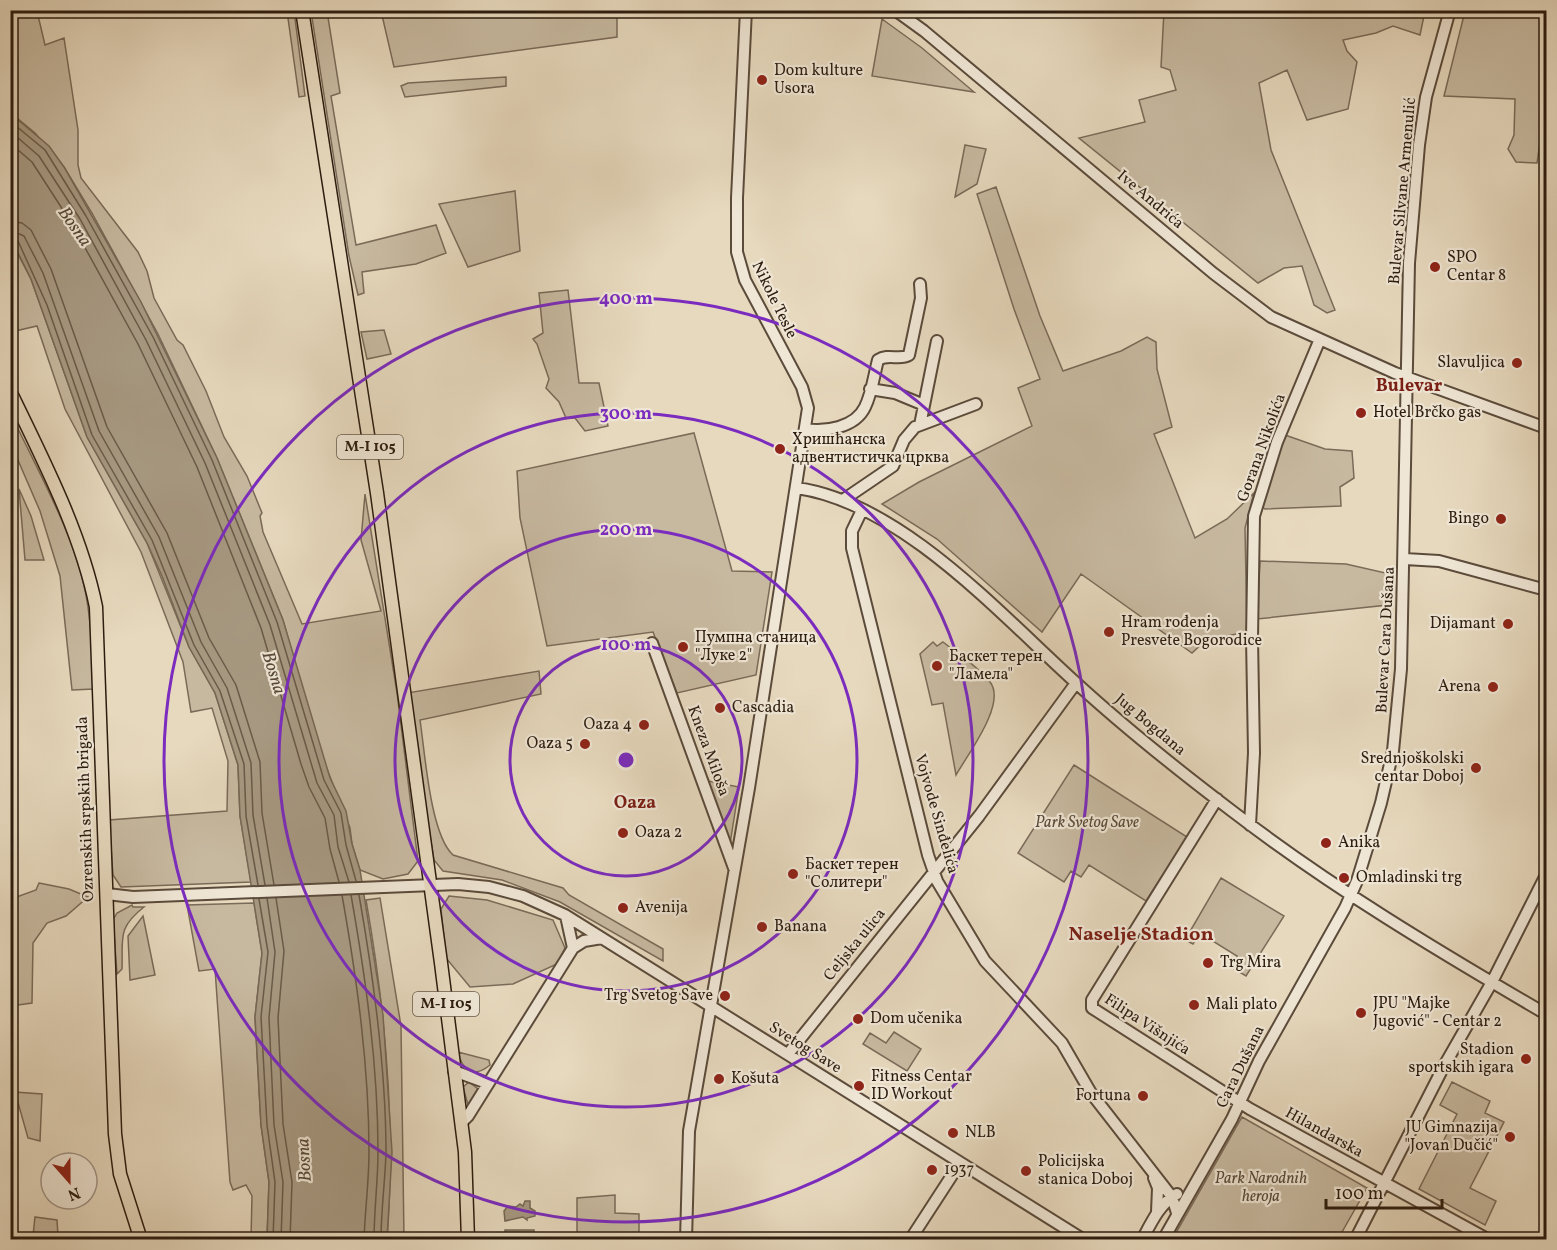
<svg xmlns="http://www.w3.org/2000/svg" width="1557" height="1250" viewBox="0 0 1557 1250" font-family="Vollkorn,serif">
<rect width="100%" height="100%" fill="#e7d9be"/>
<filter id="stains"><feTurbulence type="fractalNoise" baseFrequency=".00333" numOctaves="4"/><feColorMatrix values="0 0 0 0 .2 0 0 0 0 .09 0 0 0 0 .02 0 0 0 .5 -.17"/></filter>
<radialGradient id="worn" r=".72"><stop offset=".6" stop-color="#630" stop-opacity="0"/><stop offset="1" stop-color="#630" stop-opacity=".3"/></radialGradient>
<path fill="#c7b9a0" stroke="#7a6a58" stroke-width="1.5" d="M11,11H37L45,45L64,38L78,130V165L81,178L138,252L147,271L154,298L177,340L183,345L206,391L224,437L247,476L262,513L260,516L263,532L302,624L381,611L361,540L365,494L397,693L418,861L408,874L383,879L360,870L352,844L350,828L322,756L283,620L217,458L158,334L92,213L64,167L35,133L11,113Z
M287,11H294L305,96L299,97Z
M311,11H327L340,93L331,96L356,245L436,225L446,253L416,264L362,272L364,293L358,295L349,256Z
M381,11H617V37L394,67Z
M1164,11H1425L1420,35L1393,26L1376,33L1343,40L1347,51L1357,62L1348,109L1307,120L1287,70L1259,83L1271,150L1335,310L1327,313L1314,305L1302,266L1284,268L1258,283L1079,138L1145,122L1139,100L1176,90L1170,70L1161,67Z
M1465,11H1546V101L1537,163L1516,162L1508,149L1514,135L1515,99L1444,96Z
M882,19L922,48L974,92L872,76Z
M506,77V86L405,97L401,86L408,83Z
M965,145L986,149L977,184L955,197Z
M996,187L1040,316L1063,371L1121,351L1147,337L1156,342L1157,369L1172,427L1154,434L1195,538L1227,519L1254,493L1245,528L1247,632L1206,640L1192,653L1081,574L1042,632L937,539L882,504L919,482L1032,426L1018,388L1040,379L1014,309L977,194Z
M515,191L520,251L468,267L439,204Z
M10,239L31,279L87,437L147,543L189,647L215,693L238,765L240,816L251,882L121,887L113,875L109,820L227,811L228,761L212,708L191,712L183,662L141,552L65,409L37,326L11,332Z
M568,290L579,383H599L608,426L585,431L575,418H566L559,402L546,388L549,379L537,344L533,339L543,333L539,293Z
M384,330L391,354L367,359L361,332Z
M10,412C37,470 77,538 87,601C92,630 92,660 94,689L72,690L60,576L40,511L11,444Z
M694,433L732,571L772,572L756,675L677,693L653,632L547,646L520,518L517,471Z
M1285,435L1325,449L1352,451L1354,478L1340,487L1341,506L1265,509L1261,506Z
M19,489L31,516L44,560H25Z
M1260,561L1346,564L1390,574L1388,605L1257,619Z
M933,642L937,646L943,642C958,654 978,666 990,682C1007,703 968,754 956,775L943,703L932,705L920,654Z
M539,671L541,694L420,720C425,752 430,834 453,855L563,888L569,895L663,949V961L560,902L502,880L443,871L434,860L407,693Z
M1074,765L1187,837L1146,901L1089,865L1081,877L1071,871L1064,882L1018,853Z
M708,781L739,787L730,844Z
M1221,878L1284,916L1246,976L1231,967L1237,956L1200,933L1193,944L1185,940Z
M39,883L69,889L88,897L66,916L47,923L33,943L32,1003L11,1006V899L36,890Z
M449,896L487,900L553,920L565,948L557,964L513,984L470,987L446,958L441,909Z
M380,898L401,1026L404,1239H387C396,1125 386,1013 366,900Z
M254,903L262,953L255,1017L261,1125L269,1182L267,1239H251L252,1196L246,1185L233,1190L230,1182L215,969L199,971L187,905Z
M132,905L133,907H144C117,928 123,938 122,969L117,974L113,920L117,913Z
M143,916L155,975L130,980L128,936Z
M894,1032L921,1049L907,1071L863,1044L870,1033L886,1043Z
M458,1052L489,1060L490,1065C473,1079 462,1070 458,1052Z
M469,1082L478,1089L468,1105L463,1087Z
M1452,1082L1490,1101L1485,1113L1504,1122L1470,1188L1496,1201L1485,1225L1419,1189L1457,1114L1440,1105Z
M15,1092L42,1094L40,1141L28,1138Z
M1242,1117L1367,1188L1338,1239L1172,1240Z
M615,1195V1213L639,1214V1239H577V1198Z
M35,1217L57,1220L58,1236H33Z"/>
<path fill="#a79982" stroke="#766754" stroke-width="1.5" d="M10,113L49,146L64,167L141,302L217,458L283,620L330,778L346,811L352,844L360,870L383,1015L392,1152L387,1239H267L269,1182L261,1125L255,1017L262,953L240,816L238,765L215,693L189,647L162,576L147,543L87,437L31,279L11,239Z
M525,1201H530V1208L535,1211V1216L527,1218V1220L523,1217L505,1221L504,1211L508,1206L516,1207L520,1204L523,1206Z
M505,1230H534V1239H505Z"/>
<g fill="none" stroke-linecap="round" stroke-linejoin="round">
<path stroke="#6a5a48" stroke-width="1.5" d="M10,121L45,150L86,216L153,337L212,460L277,622L324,780L341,813L346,845L356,881
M10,131L39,156L80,219L146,340L205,463L270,625L317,783L334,815L338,847L349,882
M10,143L32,162L72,224L138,344L197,467L261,628L301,764L309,787L325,818L330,849L339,882
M10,221L22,223L31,230L51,269L107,427L167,533L209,638L236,685L260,762L262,813L274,885
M10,230L24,236L43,273L99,431L159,537L201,642L227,688L251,763L253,815L265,885
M10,238L18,241L47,305L92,435L152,540L194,645L220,691L244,764L246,816L258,885
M342,895C357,980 369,1066 369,1152C369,1181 365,1210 364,1240
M351,895C366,980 378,1066 378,1152C378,1181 374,1210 374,1240
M359,895C374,980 386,1067 386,1153C385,1182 381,1211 381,1240
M267,898L275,952L269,1018L274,1125L283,1182L281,1240
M276,898L284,951L278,1018L283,1124L292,1182L290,1240
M259,899L268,952L261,1017L267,1125L275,1182L273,1240"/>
<defs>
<path id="minor" d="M895,10L924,31L1213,273L1271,317L1395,373L1546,428
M870,389L895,393L924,405
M920,425L937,341
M805,429C825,432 855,428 865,407C872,393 874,375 878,360C889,353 899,361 909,355L921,298L920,284
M797,488C901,503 999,613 1074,681C1124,727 1178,770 1232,811C1331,887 1438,951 1546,1014
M843,500L893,466L904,440L915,427L976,404
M862,510L852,531V548L928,855L937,881L985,961L1062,1043L1091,1093L1172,1197L1177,1213
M1405,559L1439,561L1546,590
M652,643L734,868
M1217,799L1092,1000V1008L1250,1109L1489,1240
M1250,825L1254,753L1252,638L1254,516L1277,442L1320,339
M107,894L133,897L458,884L489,887L523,896L565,915L1084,1240
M566,916L573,948
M788,1054L979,816L1076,683
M454,1071L487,1083
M461,1123L468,1116L573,948L584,941L602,938
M1154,1178L1158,1188L1157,1212
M686,1240L689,1131L749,788L808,408L802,387L745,280L737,252V198L746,10
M910,1240L960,1163
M1142,1240C1151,1223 1160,1203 1177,1194
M1163,1240L1232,1119L1259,1061L1345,908L1357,881L1381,803L1393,751L1401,669L1409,263L1419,145L1426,97L1450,10
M1355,1240L1444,1066L1492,982L1546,875"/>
<path id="major" d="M302,10L377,493L441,963L465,1152L468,1240
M10,391C43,460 81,532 96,607L115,1134L120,1174L141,1240"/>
</defs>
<use href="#minor" stroke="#5b4b3b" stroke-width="14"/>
<use href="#major" stroke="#2c1c0f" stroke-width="15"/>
<use href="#minor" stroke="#efe6d5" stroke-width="10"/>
<use href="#major" stroke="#e7d9be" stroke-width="12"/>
</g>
<g fill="none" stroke="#7b2cbf" stroke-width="3">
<circle cx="626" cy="760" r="116"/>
<circle cx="626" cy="760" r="231"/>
<circle cx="626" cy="760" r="347"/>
<circle cx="626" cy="760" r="462"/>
</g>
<g fill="#8f2418" stroke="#efe6d5" stroke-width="2">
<circle cx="762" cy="80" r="6"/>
<circle cx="1435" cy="267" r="6"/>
<circle cx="1517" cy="363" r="6"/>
<circle cx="1361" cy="413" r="6"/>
<circle cx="780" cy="449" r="6"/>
<circle cx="1501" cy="519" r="6"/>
<circle cx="1508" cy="624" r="6"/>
<circle cx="1109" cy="632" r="6"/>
<circle cx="683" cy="647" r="6"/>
<circle cx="937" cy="666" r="6"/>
<circle cx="1493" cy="687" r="6"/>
<circle cx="720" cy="708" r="6"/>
<circle cx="644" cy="725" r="6"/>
<circle cx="585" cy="744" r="6"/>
<circle cx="1476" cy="768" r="6"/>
<circle cx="623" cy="833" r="6"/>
<circle cx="1326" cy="843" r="6"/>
<circle cx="793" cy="874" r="6"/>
<circle cx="1344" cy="878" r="6"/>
<circle cx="623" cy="908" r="6"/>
<circle cx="762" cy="927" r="6"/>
<circle cx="1208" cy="963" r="6"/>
<circle cx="725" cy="996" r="6"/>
<circle cx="1194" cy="1005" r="6"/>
<circle cx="1361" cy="1013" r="6"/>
<circle cx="858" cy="1019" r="6"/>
<circle cx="1526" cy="1059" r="6"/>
<circle cx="719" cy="1079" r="6"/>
<circle cx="859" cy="1086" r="6"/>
<circle cx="1143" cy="1096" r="6"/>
<circle cx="953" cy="1133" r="6"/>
<circle cx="1510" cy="1137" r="6"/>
<circle cx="932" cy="1170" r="6"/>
<circle cx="1026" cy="1171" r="6"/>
</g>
<g text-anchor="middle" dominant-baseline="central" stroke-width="4.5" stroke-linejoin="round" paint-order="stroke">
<g fill="#efe6d5" stroke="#66594a" stroke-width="1.5">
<rect x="337" y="435" width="66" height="24" rx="4.5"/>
<rect x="413" y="992" width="66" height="24" rx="4.5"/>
</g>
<g font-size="15" font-weight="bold" fill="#2c1c0f">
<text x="370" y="447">M-I 105</text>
<text x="446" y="1004">M-I 105</text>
</g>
<g font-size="16" fill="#2c1c0f" stroke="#efe6d5" text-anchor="start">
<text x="774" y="71">Dom kulture<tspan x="774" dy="18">Usora</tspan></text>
<text x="1447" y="258">SPO<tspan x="1447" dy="18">Centar 8</tspan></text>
<text x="1505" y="363" text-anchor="end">Slavuljica</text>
<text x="1373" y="413">Hotel Brčko gas</text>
<text x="792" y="440">Хришћанска<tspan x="792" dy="18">адвентистичка црква</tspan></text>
<text x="1489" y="519" text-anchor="end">Bingo</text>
<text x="1121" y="623">Hram rođenja<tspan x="1121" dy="18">Presvete Bogorodice</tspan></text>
<text x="1496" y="624" text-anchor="end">Dijamant</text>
<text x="695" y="638">Пумпна станица<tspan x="695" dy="18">"Луке 2"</tspan></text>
<text x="949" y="657">Баскет терен<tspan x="949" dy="18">"Ламела"</tspan></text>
<text x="1481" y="687" text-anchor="end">Arena</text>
<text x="732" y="708">Cascadia</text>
<text x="632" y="725" text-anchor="end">Oaza 4</text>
<text x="573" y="744" text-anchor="end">Oaza 5</text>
<text x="1464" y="759" text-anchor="end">Srednjoškolski<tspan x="1464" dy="18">centar Doboj</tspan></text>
<text x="635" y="833">Oaza 2</text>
<text x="1338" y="843">Anika</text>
<text x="805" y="865">Баскет терен<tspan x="805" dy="18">"Солитери"</tspan></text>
<text x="1356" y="878">Omladinski trg</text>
<text x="635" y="908">Avenija</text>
<text x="774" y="927">Banana</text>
<text x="1220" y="963">Trg Mira</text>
<text x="713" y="996" text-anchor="end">Trg Svetog Save</text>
<text x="1373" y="1004">JPU "Majke<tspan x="1373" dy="18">Jugović" - Centar 2</tspan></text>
<text x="1206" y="1005">Mali plato</text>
<text x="870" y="1019">Dom učenika</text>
<text x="1514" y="1050" text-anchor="end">Stadion<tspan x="1514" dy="18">sportskih igara</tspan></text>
<text x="871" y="1077">Fitness Centar<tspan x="871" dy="18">ID Workout</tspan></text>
<text x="731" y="1079">Košuta</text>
<text x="1131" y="1096" text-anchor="end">Fortuna</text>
<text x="1498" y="1128" text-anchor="end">JU Gimnazija<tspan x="1498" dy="18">"Jovan Dučić"</tspan></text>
<text x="965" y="1133">NLB</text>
<text x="1038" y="1162">Policijska<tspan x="1038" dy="18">stanica Doboj</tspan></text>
<text x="944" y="1170">1937</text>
</g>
<g font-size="16" fill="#2c1c0f" stroke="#efe6d5">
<text transform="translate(1403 191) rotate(-85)">Bulevar Silvane Armenulić</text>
<text transform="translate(1150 200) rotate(40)">Ive Andrića</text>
<text transform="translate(774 300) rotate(64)">Nikole Tesle</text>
<text transform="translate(1262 448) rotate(-70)">Gorana Nikolića</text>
<text transform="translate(1386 640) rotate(-87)">Bulevar Cara Dušana</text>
<text transform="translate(1150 725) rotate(40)">Jug Bogdana</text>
<text transform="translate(708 751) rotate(70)">Kneza Miloša</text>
<text transform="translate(86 809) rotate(-92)">Ozrenskih srpskih brigada</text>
<text transform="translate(936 814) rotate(74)">Vojvode Sinđelića</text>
<text transform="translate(855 945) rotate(-51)">Celjska ulica</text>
<text transform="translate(1147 1025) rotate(33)">Filipa Višnjića</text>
<text transform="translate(805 1048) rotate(32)">Svetog Save</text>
<text transform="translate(1241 1067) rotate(-64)">Cara Dušana</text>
<text transform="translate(1324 1133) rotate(29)">Hilandarska</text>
</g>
<g font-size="16" font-style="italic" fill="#5a4b3a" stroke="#efe6d5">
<text x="1087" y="823">Park Svetog Save</text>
<text x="1261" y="1179">Park Narodnih<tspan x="1261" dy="18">heroja</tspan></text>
</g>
<g font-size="18" font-style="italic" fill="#574837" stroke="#efe6d5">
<text transform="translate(74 227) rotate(55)">Bosna</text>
<text transform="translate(273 673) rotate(73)">Bosna</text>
<text transform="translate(305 1160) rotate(-93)">Bosna</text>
</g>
<g font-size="18" font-weight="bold" fill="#7a1f14" stroke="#efe6d5">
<text x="1409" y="386">Bulevar</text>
<text x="635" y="803">Oaza</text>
</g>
<g font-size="20" font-weight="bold" fill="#7a1f14" stroke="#efe6d5">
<text x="1141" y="935">Naselje Stadion</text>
</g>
</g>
<circle cx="626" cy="760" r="9" fill="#7b2cbf" stroke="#efe6d5" stroke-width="3"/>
<g font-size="18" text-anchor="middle" font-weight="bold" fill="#7b2cbf" stroke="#efe6d5" stroke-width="4.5" stroke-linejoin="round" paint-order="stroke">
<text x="626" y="304">400 m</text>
<text x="626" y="419">300 m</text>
<text x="626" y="535">200 m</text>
<text x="626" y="650">100 m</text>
</g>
<rect width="1557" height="1250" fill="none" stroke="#e7d9be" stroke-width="36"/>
<rect x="12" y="12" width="1533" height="1226" fill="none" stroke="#2c1c0f" stroke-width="3"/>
<rect x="18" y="18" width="1521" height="1214" fill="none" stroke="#2c1c0f" stroke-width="1.5"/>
<g transform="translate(69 1181) rotate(159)"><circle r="28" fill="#efe6d5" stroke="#a19586" stroke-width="1.5"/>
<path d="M0-4.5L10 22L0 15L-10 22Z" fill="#8f2418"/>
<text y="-9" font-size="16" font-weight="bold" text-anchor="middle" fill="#2c1c0f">N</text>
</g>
<path d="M1326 1199v9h116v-9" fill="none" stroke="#2c1c0f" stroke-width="3"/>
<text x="1335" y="1199" font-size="18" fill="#2c1c0f" stroke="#efe6d5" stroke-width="4.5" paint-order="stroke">100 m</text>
<rect width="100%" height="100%" filter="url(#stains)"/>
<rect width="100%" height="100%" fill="url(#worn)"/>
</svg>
